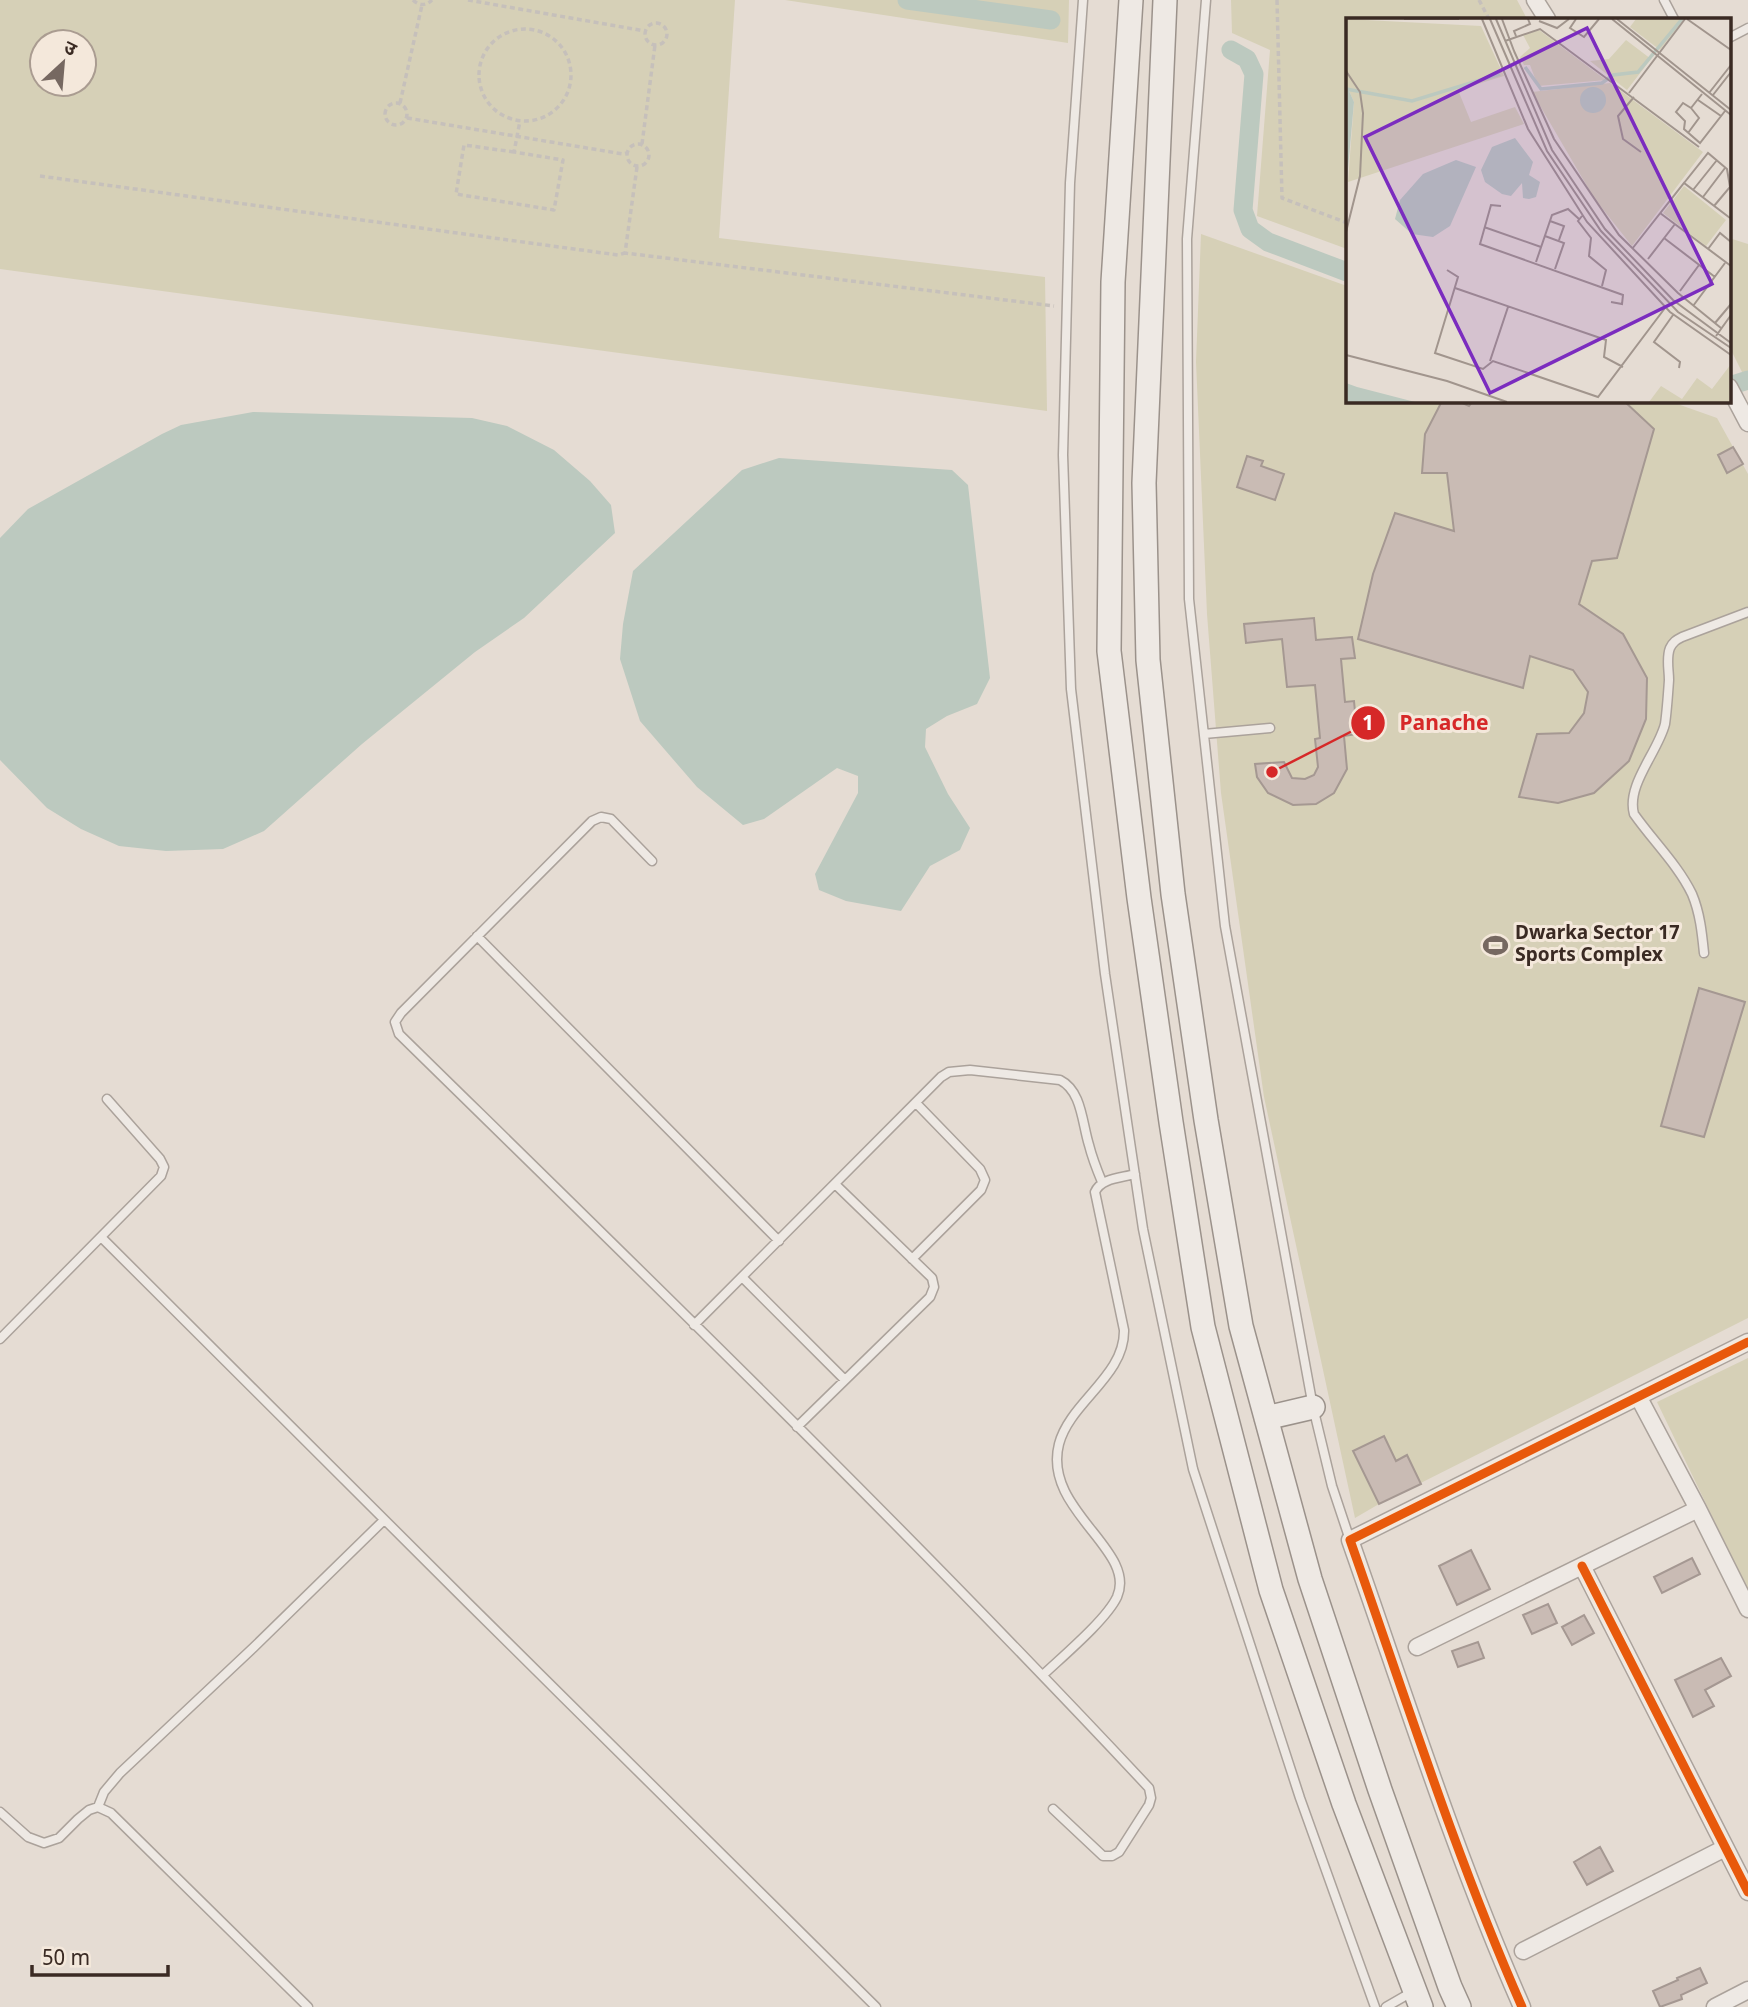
<svg xmlns="http://www.w3.org/2000/svg" width="1748" height="2007" viewBox="0 0 1748 2007" font-family="Georgia,'Noto Sans Devanagari',serif">
<rect width="100%" height="100%" fill="#e5dcd3"/>
<path fill="#d6d0b7" fill-rule="evenodd" d="M0,0H735L719,238L1045,277L1047,411L0,269ZM42,42H84V84H42Z
M785,0H1069L1068,43Z
M1231,0H1517L1527,19H1347V249L1257,216L1270,50L1232,33Z
M1201,234L1347,286V401H1669L1717,418L1748,474V1318L1379,1504L1355,1518L1264,1097L1221,793L1207,614L1196,362Z
M1729,238L1748,244V384L1729,346Z
M1748,1358V1591L1657,1402Z"/>
<path fill="#bcc9bf" d="M253,412L472,418L507,426L554,450L590,481L611,505L615,533L524,618L475,652L362,744L264,831L223,849L166,851L119,846L81,829L47,808L0,760V538L28,509L162,434L181,425Z
M779,458L952,470L968,485L990,678L977,704L947,716L926,729L925,747L948,794L970,828L960,850L930,866L901,911L846,901L819,890L815,874L858,793V776L837,768L764,819L743,825L697,787L640,721L620,659L623,624L633,571L742,470Z"/>
<g fill="none" stroke-linecap="round" stroke-linejoin="round">
<path stroke="#bcc9bf" stroke-width="19" d="M907,0L1051,20
M1231,50L1247,59L1254,74L1243,210L1250,229L1268,242L1347,272
M1729,386L1748,380"/>
</g>
<path fill="#c9bbb4" stroke="#a59892" stroke-width="2" d="M1442,401H1458L1469,406L1473,401H1624L1654,429L1617,558L1592,561L1579,604L1623,634L1647,678L1646,719L1629,761L1594,793L1558,803L1519,797L1537,734L1569,733L1584,713L1588,692L1573,670L1530,656L1523,688L1358,639L1373,574L1395,513L1454,531L1447,473H1422L1425,434Z
M1733,447L1743,464L1727,473L1718,455Z
M1247,456L1263,461L1261,466L1284,474L1275,500L1237,487Z
M1314,618L1316,640L1352,637L1355,658L1341,659L1345,702L1354,701L1357,734L1344,736L1347,769L1334,793L1316,804L1293,805L1268,793L1257,777L1255,764L1284,762L1292,778L1305,779L1314,775L1318,767L1315,739L1320,738L1315,685L1287,687L1282,639L1246,643L1244,624Z
M1699,988L1745,1002L1704,1137L1661,1126Z
M1384,1436L1396,1461L1407,1455L1421,1484L1379,1504L1353,1451Z
M1471,1550L1490,1589L1457,1605L1439,1566Z
M1692,1558L1700,1574L1662,1593L1654,1577Z
M1548,1604L1557,1623L1532,1634L1523,1615Z
M1584,1615L1594,1633L1572,1645L1562,1627Z
M1478,1642L1484,1658L1458,1667L1452,1651Z
M1721,1658L1731,1676L1705,1690L1714,1706L1693,1717L1675,1680Z
M1600,1847L1613,1871L1587,1885L1574,1862Z
M1700,1968L1707,1983L1681,1995L1682,1999L1660,2007L1653,1991L1678,1980L1677,1978Z"/>
<g fill="none" stroke-linecap="round" stroke-linejoin="round">
<defs>
<path id="lane" d="M1083,0L1070,183L1063,455L1071,689L1105,974L1143,1229L1193,1469L1300,1798L1375,2007
M1206,0L1187,239L1189,599L1225,926L1313,1407L1332,1486L1350,1540
M1664,0L1674,19
M1729,38L1748,28
M1204,734L1270,728
M652,861L611,819L601,817L592,821L401,1013L395,1022L399,1034C652,1282 907,1529 1149,1788L1151,1798L1149,1805L1119,1852L1112,1856H1103L1053,1809
M477,936L779,1241
M1704,953C1702,933 1700,913 1692,894C1678,865 1653,841 1634,814C1626,785 1658,752 1665,724C1667,710 1668,695 1669,680C1669,670 1666,658 1670,648C1673,642 1676,640 1682,637L1748,612
M101,1237L467,1602L876,2007
M912,1259L981,1190L985,1180L980,1169L916,1103
M742,1277L845,1380
M694,1325L941,1077L949,1072L970,1070L1060,1080C1082,1091 1082,1123 1089,1145C1092,1157 1097,1170 1102,1182
M0,1339L161,1176L164,1167L160,1159L107,1099
M797,1427L930,1297L934,1287L932,1278L835,1184
M1043,1675C1063,1656 1106,1620 1117,1597C1138,1550 1042,1510 1059,1444C1070,1402 1125,1376 1124,1330L1095,1192C1101,1178 1121,1178 1135,1174
M98,1807L104,1792L120,1773L253,1648L384,1520
M0,1812L28,1837L44,1843L59,1838L78,1819L89,1810L98,1807L111,1813L308,2007
M1386,2007L1412,1992"/>
<path id="street" d="M1535,0L1547,19
M1729,387L1748,423
M1639,1398L1698,1509L1748,1609
M1582,1566L1748,1892
M1417,1647L1698,1509
M1523,1951L1725,1848
M1522,2007C1455,1855 1405,1696 1350,1540L1748,1342
M1715,2007L1748,1990"/>
<path id="secondary" d="M1131,0L1113,282L1109,651L1139,898L1171,1122L1203,1327L1271,1590L1344,1804L1421,2007
M1165,0L1144,483L1148,660L1173,894L1206,1120L1241,1326L1310,1579L1380,1790L1450,1987L1459,2007
M1266,1418L1313,1407"/>
</defs>
<use href="#lane" stroke="#aba29b" stroke-width="11"/>
<use href="#street" stroke="#aba29b" stroke-width="19"/>
<use href="#secondary" stroke="#9b928b" stroke-width="26"/>
<path stroke="#c6c0bb" stroke-width="3.5" stroke-dasharray="5 3.5" stroke-linecap="butt" d="M413,0C419,6 426,6 432,0
M468,0L645,31
M1277,0L1282,198L1347,223
M1479,0L1489,19
M645 34a11 11 0 1 1 22 0a11 11 0 1 1-22 0Z
M479 75a46 46 0 1 1 92 0a46 46 0 1 1-92 0Z
M385 114a11 11 0 1 1 22 0a11 11 0 1 1-22 0Z
M400,103L422,5
M407,118L623,154L627,153
M627 155a11 11 0 1 1 22 0a11 11 0 1 1-22 0Z
M642,144L655,45
M514,152L464,145L456,194L554,210L563,160L514,152L520,121
M637,167L625,253L1054,306
M40,176L618,255L625,253"/>
<use href="#lane" stroke="#eee9e4" stroke-width="8"/>
<use href="#street" stroke="#eee9e4" stroke-width="16"/>
<use href="#secondary" stroke="#eee9e4" stroke-width="23"/>
<defs>
<path id="cycleway" d="M1582,1566L1748,1892
M1522,2007C1455,1855 1405,1696 1350,1540L1748,1342"/>
</defs>
<use href="#cycleway" stroke="#f4e8db" stroke-width="13"/>
<use href="#cycleway" stroke="#e8590c" stroke-width="9"/>
</g>
<defs>
<symbol id="stadium-bare" viewBox="-9 -9 18 18"><path d="M0-5a6.5 5 0 1 0 0 10a6.5 5 0 1 0 0-10ZM-3.5-1.8h7v3.6h-7Z" fill="#766861" stroke="#f4e8db" stroke-width="2.5" paint-order="stroke"/></symbol>
</defs>
<g fill-rule="evenodd">
<use href="#stadium-bare" x="1478" y="928" width="35" height="35"/>
</g>
<g text-anchor="middle" dominant-baseline="central" stroke-width="6" stroke-linejoin="round" paint-order="stroke">
<g font-size="19" font-weight="bold" fill="#3a2a23" stroke="#f4e8db" text-anchor="start">
<text x="1515" y="934">Dwarka Sector 17<tspan x="1515" dy="22">Sports Complex</tspan></text>
</g>
</g>
<g transform="translate(1346 18)">
<rect width="385" height="385" fill="#e5dcd3"/>
<path d="M0,1L135,8L158,58L112,72L125,104L169,89L178,106L2,164L8,84L0,66ZM290,1H338L314,32L284,9ZM193,12L260,62L192,68L184,47H178L174,39L184,30L177,17ZM280,22L305,41L281,72L244,43L263,41ZM264,65L357,134L286,228L248,180L186,74ZM338,168L380,202L360,228L317,195ZM385,346V384H303L315,368L336,381L351,360L366,371Z" fill="#d6d0b7"/>
<path d="M0,66L8,84L0,173ZM234 82a13 13 0 1 1 26 0a13 13 0 1 1-26 0ZM169,120L187,144L183,157L194,164L190,179L183,181L177,180L176,165L165,178L156,176L139,164L135,152L146,129ZM110,142L130,149L104,208L87,219L66,216L49,201L54,182L77,156ZM0,365L11,369L69,384H0Z" fill="#bcc9bf"/>
<path fill="none" stroke="#bcc9bf" stroke-width="3.5" d="M179,49L195,71L256,65L267,57L292,54L336,1M0,71L66,83L154,56"/>
<path fill="none" stroke="#a1958d" stroke-width="2" d="M58,1H113M136,1L182,111L241,204L324,294L385,337M144,1L201,133L255,213L332,294L385,330M150,1L206,132L259,211L327,282L385,325M156,1L168,33M230,1L224,10L238,19L253,1M266,1L385,97M271,1L385,92M341,1L385,32M193,3L211,10L223,1M170,18L168,13L184,6L182,1M159,23L194,11L353,129M168,33L208,121L273,217L332,275L375,310M0,53L14,74L17,95L14,158L0,214M283,75L339,1M363,75L385,47M356,76L345,90L337,85L330,94L339,103L338,111L354,125L379,93M367,77L385,54M288,79L272,98L277,121L295,134M352,82L375,98M342,115L353,100L345,90M338,165L362,135L381,151L384,169L368,188M347,172L371,142M357,179L379,150M155,188L145,187L134,226L277,277L276,286L265,284M314,195L385,248M236,198L232,203L245,220L243,238L260,252L256,268M204,203L218,208L213,222M138,209L195,229M199,218L218,225L209,251M318,220L369,259M286,231L338,165L384,200M362,231L374,215L385,224M302,241L329,206M190,244L206,197L222,191L233,201M101,252L112,259L89,335L137,351L147,343L252,379L319,290M109,270L260,322L258,339L277,349M334,273L353,247M347,288L379,245M327,297L308,324L334,344L333,350M369,305L385,286M370,318L385,297M0,337L101,363L161,384M144,343L162,289"/>
<path fill="#7b2cbf" fill-opacity="0.15" stroke="#7b2cbf" stroke-width="3.5" d="M241,10L366,266L144,375L19,119Z"/>
<rect width="385" height="385" fill="none" stroke="#3a2a23" stroke-width="3.5"/>
</g>
<path fill="none" stroke="#d62828" stroke-width="2.5" d="M1272 772L1368 723"/>
<g fill="#d62828" stroke="#f4e8db" stroke-width="2.5">
<circle cx="1272" cy="772" r="7"/>
<circle cx="1368" cy="723" r="18"/>
</g>
<g font-size="21" text-anchor="middle" font-weight="bold" fill="#fff">
<text x="1368" y="730">1</text>
</g>
<g font-size="21" text-anchor="middle" font-weight="bold" fill="#d62828" stroke="#f4e8db" stroke-width="6" stroke-linejoin="round" paint-order="stroke">
<text x="1444" y="730">Panache</text>
</g>
<g transform="translate(63 63) rotate(26)"><circle r="33" fill="#f4e8db" stroke="#aa9c91" stroke-width="2"/>
<path d="M0-5L12 26L0 18L-12 26Z" fill="#766861"/>
<text y="-10" font-size="19" font-weight="bold" text-anchor="middle" fill="#3a2a23">उ</text>
</g>
<path d="M32 1965v10h136v-10" fill="none" stroke="#3a2a23" stroke-width="3.5"/>
<text x="42" y="1965" font-size="21" fill="#3a2a23" stroke="#f4e8db" stroke-width="5" paint-order="stroke">50 m</text>
</svg>
